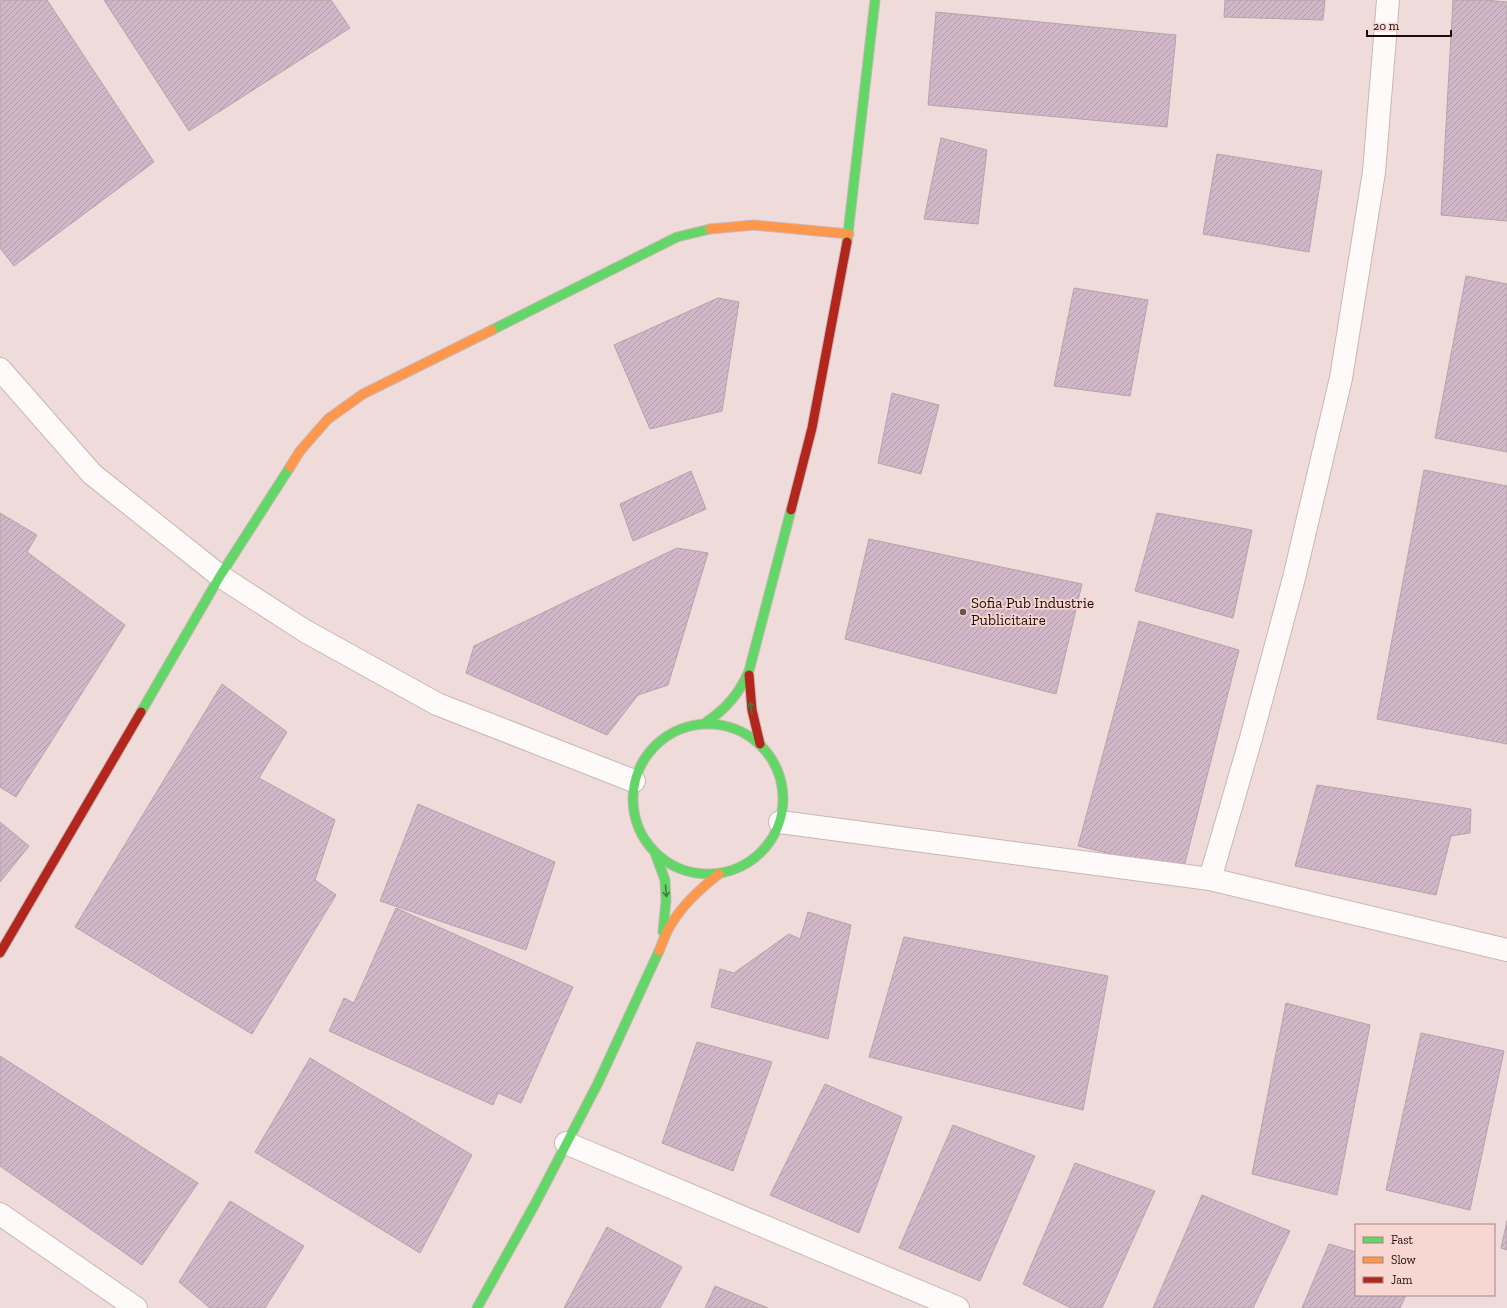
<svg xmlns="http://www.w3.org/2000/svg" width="1507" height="1308" viewBox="0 0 1507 1308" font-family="'Zilla Slab',serif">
<defs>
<pattern id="building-hatch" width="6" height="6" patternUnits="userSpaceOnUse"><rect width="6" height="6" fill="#d1b7c7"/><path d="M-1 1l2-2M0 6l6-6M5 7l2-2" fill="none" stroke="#b39caa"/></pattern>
</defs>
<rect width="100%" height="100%" fill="#efdcda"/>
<path fill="url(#building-hatch)" stroke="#b4a4aa" d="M0,0H47L154,162L14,266L0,248Z
M104,0H331L350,28L189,131Z
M1225,0H1325L1323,20L1224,17Z
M1453,0H1484L1507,2V221L1441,215Z
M936,12L1176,35L1167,127L928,105Z
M941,138L987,150L978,224L924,219Z
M1217,154L1322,171L1309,252L1203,234Z
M1466,276L1507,284V452L1435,438Z
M1074,288L1148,300L1130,396L1054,386Z
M718,298L739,302L722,411L650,429L614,345Z
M892,393L939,405L921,474L878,463Z
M1424,470L1507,486V744L1377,719Z
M691,471L706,509L633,541L620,504Z
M0,513L37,535L27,552L125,625L16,797L0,787Z
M1157,513L1252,530L1233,618L1135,591Z
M869,539L1082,584L1056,694L845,639Z
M677,548L708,553L668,685L638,695L607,735L466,673L474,646Z
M1139,621L1239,650L1183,871L1078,846Z
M222,684L287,732L259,778L335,820L315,880L336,895L252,1034L75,927Z
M1317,785L1471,809L1470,833L1451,836L1436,895L1295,866Z
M418,804L555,862L526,950L380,901Z
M0,822L29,846L0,882Z
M396,908L573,987L521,1103L498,1093L493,1105L329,1031L344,998L354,1003Z
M808,912L851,925L828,1039L711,1007L720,969L734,973L789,934L800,939Z
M904,937L1108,976L1083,1110L869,1057Z
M1286,1003L1370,1025L1337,1195L1252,1174Z
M1421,1033L1504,1051L1470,1210L1386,1190Z
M697,1042L772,1062L733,1171L662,1143Z
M0,1056L198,1183L142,1265L0,1166Z
M310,1058L472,1155L420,1253L255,1152Z
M825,1084L902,1117L859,1233L770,1195Z
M953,1125L1035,1156L980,1281L899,1248Z
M1075,1163L1155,1191L1102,1308H1071L1023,1284Z
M1202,1195L1290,1231L1253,1308H1153Z
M230,1201L304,1246L265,1308H210L179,1282Z
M1507,1221V1250L1501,1248Z
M607,1227L682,1267L660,1308H564Z
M1329,1244L1356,1252V1295H1406L1400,1308H1302Z
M715,1286L768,1308H705Z"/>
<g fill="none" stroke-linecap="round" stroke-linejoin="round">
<defs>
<path id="street" d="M0,369L92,474L220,576L305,631L437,704L634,781
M780,822L1210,879L1507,950
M1210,879L1251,738L1294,578L1341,378L1374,172L1388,0
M566,1143L958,1308
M0,1214L136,1308"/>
<path id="fast" d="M847,242L875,0
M492,330L677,237L710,229
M141,712L220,576L290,467
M705,723C726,709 739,694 749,671L791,510
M633 799a75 75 0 1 1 150 0a75 75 0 1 1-150 0Z
M655,853L665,880L666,900L663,932
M477,1308L535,1204L598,1083L659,951"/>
<path id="slow" d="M710,229L754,225L849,234
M290,467L300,451L328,419L363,394L492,330
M659,951C663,942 666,931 672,923C684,903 701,888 719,874"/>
<path id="jam" d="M791,510L812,428L847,242
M749,675L752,710L760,744
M0,953L141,712"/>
</defs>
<use href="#street" stroke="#c9b7b4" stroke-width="24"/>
<use href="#fast" stroke="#c9b7b4" stroke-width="11"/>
<use href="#slow" stroke="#c9b7b4" stroke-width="11"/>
<use href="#jam" stroke="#c9b7b4" stroke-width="11"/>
<use href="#street" stroke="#fdfaf9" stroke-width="22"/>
<use href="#fast" stroke="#63d668" stroke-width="9"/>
<use href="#slow" stroke="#ff974d" stroke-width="9"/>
<use href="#jam" stroke="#b3261e" stroke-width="9"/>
</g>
<defs><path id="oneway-shaft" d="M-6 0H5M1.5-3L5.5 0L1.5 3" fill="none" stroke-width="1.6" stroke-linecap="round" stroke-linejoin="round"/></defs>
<g stroke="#447b3e">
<use href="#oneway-shaft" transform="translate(751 708) rotate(-100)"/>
<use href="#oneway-shaft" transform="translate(666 891) rotate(85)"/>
</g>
<circle fill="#675553" stroke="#f8d6d1" stroke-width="1.5" cx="963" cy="612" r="4"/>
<g text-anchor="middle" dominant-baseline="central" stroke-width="3.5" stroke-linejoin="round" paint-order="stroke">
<g font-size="15" fill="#1e0c0a" stroke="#f8d6d1" text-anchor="start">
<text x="971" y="603">Sofia Pub Industrie<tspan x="971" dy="17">Publicitaire</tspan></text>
</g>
</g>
<rect x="1355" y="1224" width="140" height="72" fill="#f8d6d1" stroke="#a18581"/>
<rect x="1363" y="1237" width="20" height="6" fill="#63d668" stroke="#a18581"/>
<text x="1391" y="1244" font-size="12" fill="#1e0c0a">Fast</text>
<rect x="1363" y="1257" width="20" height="6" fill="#ff974d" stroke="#a18581"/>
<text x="1391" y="1264" font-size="12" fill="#1e0c0a">Slow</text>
<rect x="1363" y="1277" width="20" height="6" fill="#b3261e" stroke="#a18581"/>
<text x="1391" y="1284" font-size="12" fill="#1e0c0a">Jam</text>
<path d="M1367 30v6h84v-6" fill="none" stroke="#1e0c0a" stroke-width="2"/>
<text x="1373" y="30" font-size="12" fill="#1e0c0a" stroke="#f8d6d1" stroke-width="3" paint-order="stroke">20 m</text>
</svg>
